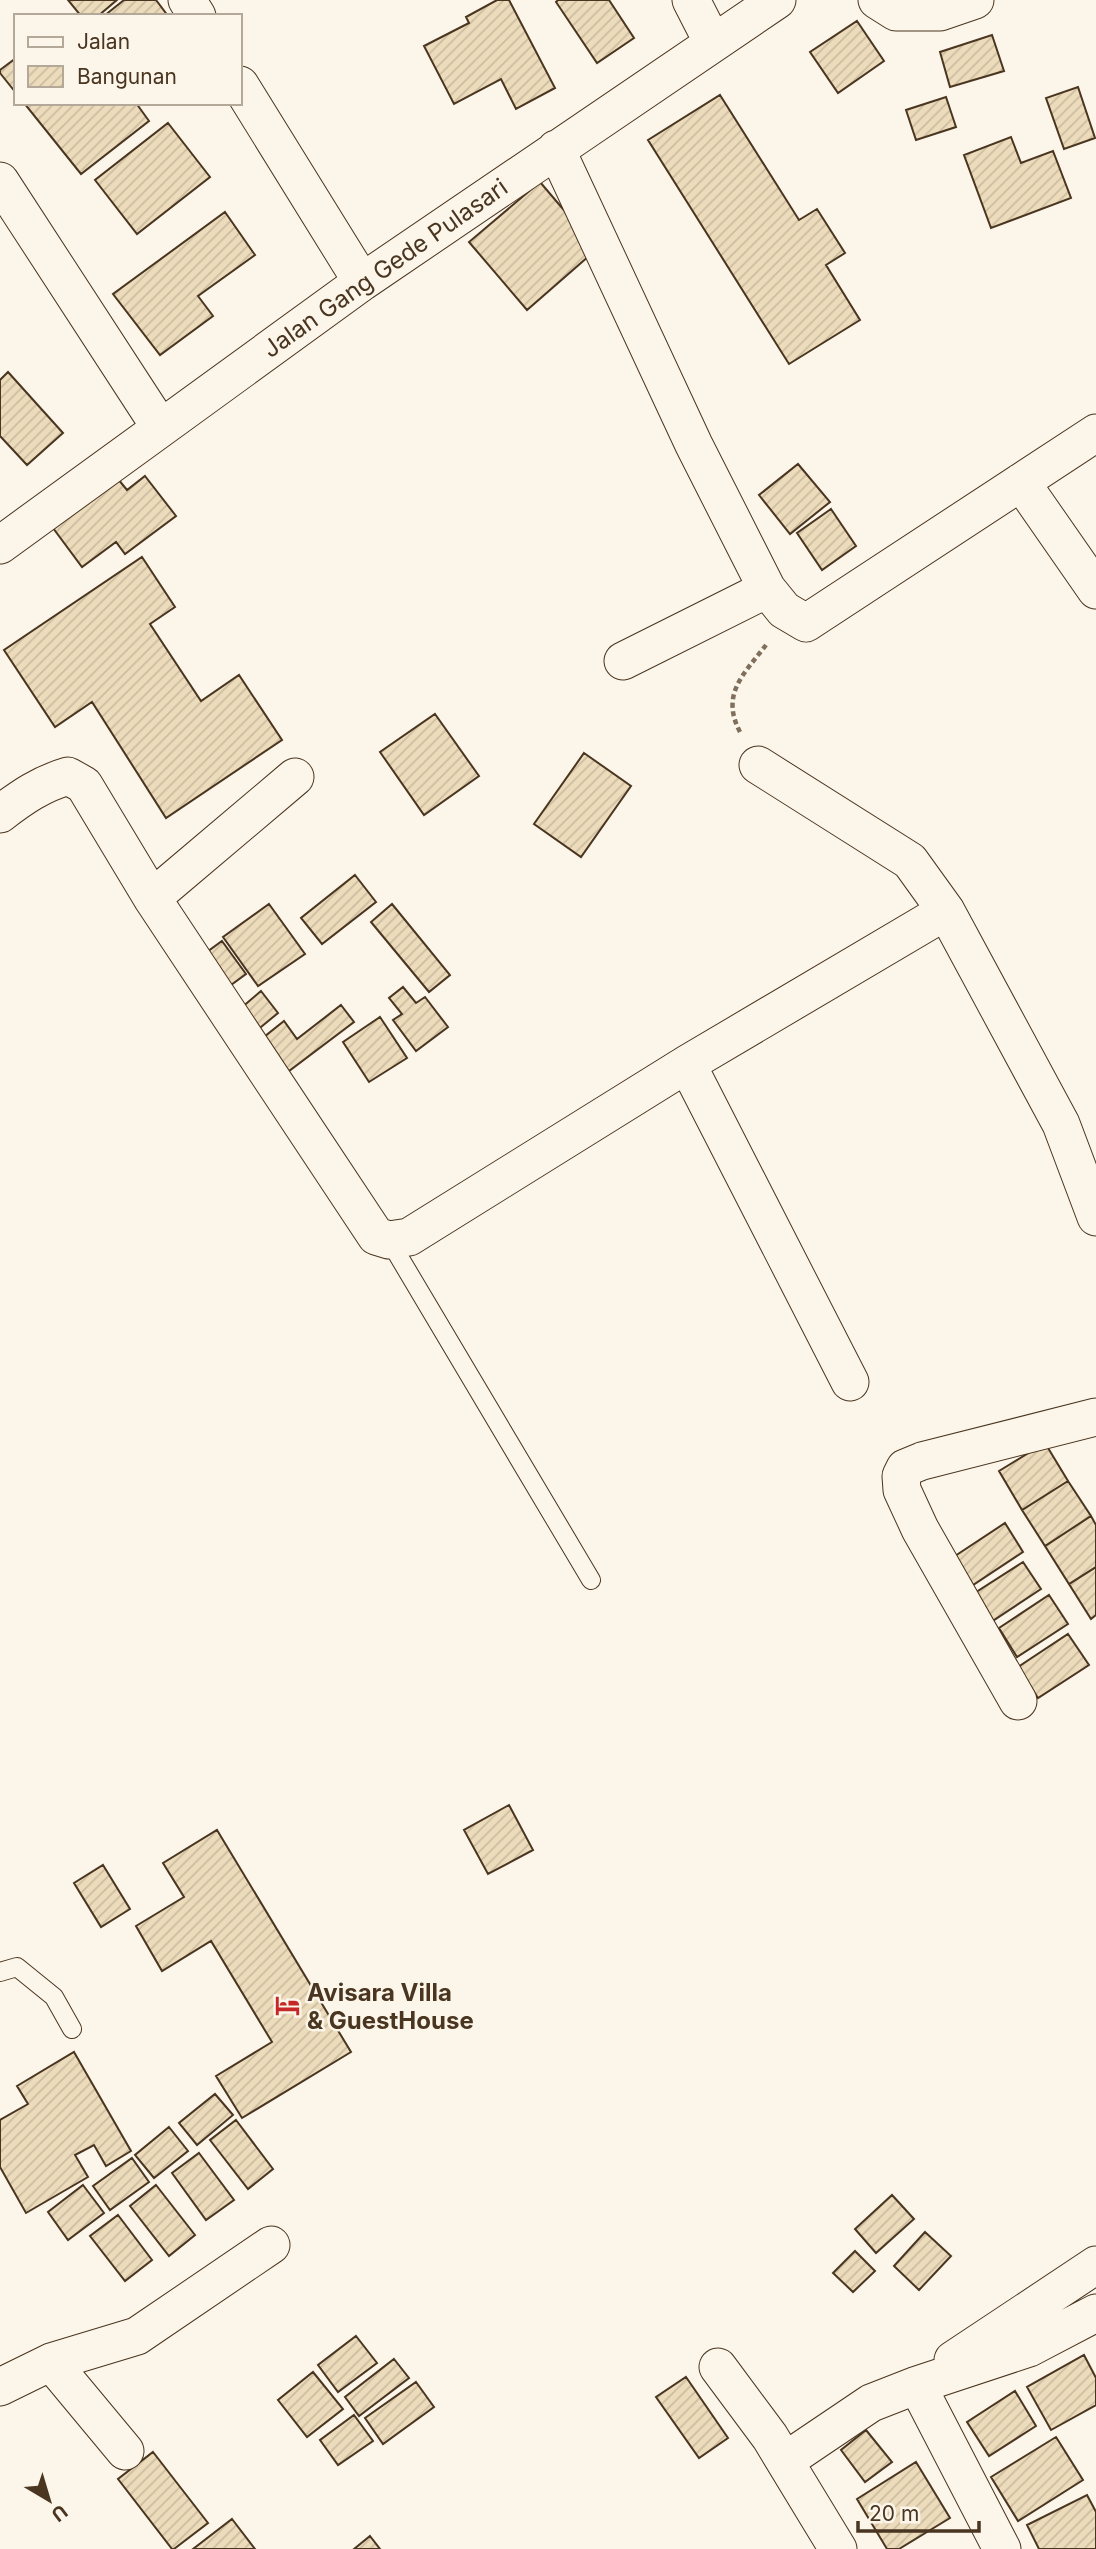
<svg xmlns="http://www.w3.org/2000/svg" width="1096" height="2549" viewBox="0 0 1096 2549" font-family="Inter,sans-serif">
<defs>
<pattern id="building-hatch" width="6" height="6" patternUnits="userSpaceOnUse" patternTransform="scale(1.75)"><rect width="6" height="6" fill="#ecdcbc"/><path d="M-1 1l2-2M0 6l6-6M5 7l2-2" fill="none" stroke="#ccbda1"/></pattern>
</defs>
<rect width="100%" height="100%" fill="#fbf6e9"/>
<path fill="url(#building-hatch)" stroke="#4a3520" stroke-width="2" d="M68,0H117L98,16H81Z
M124,0H156L168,16H104Z
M497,0H509L555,88L516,109L501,79L454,104L424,46L469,23L466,17Z
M558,0H609L634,38L597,63L556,2Z
M857,21L884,61L838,93L810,52Z
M992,35L1004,71L950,87L940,52Z
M16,58V93L0,73V70Z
M1078,87L1095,138L1064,149L1046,98Z
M720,95L799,220L817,209L845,253L826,265L860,320L789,364L648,140Z
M946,97L956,127L916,140L906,110Z
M24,103H136L149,121L81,174Z
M168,123L210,177L137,234L95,180Z
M1011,137L1021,163L1053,151L1071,198L991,228L964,155Z
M540,182L597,249L527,310L469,242Z
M225,212L255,255L198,296L213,316L160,355L113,294Z
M8,372L63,433L27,465L0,436V380Z
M798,464L830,502L790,534L759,495Z
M145,476L176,516L125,554L116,542L82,567L53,528L118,479L127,490Z
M831,509L856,546L822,570L797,533Z
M142,557L175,607L150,624L201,701L239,675L282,740L166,818L92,702L55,727L4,650Z
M435,714L479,776L424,815L380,752Z
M584,753L631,786L581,857L534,824Z
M355,875L376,902L322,944L301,918Z
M269,904L305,954L258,986L223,937Z
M392,904L450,975L429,992L371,922Z
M222,941L246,974L220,993L196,960Z
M403,987L416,1003L425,997L448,1027L416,1051L393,1020L402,1014L389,998Z
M261,991L278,1013L250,1036L233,1015Z
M341,1005L354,1022L285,1074L259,1041L284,1021L297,1039Z
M380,1017L407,1058L369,1082L343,1042Z
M1045,1443L1068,1481L1022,1510L999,1471Z
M1068,1481L1091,1516L1045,1546L1022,1510Z
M1091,1516L1096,1525V1567L1069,1584L1045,1546Z
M1005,1523L1023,1552L970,1587L952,1558Z
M1023,1562L1041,1589L988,1624L970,1596Z
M1096,1567V1615L1091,1619L1069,1584Z
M1049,1595L1068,1624L1017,1657L999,1628Z
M1068,1634L1089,1665L1038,1698L1018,1667Z
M509,1805L533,1850L488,1874L464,1830Z
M217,1830L351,2052L242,2118L216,2076L272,2042L211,1941L162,1971L136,1926L184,1897L163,1863Z
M103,1865L130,1909L101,1927L74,1883Z
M74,2052L131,2151L106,2166L94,2145L75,2155L88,2177L26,2213L0,2167V2120L28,2104L17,2086Z
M215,2094L233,2115L197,2145L179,2123Z
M236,2120L273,2169L248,2189L210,2140Z
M169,2127L188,2151L154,2178L135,2155Z
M199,2153L234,2200L206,2220L172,2173Z
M132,2158L149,2182L110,2210L93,2186Z
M83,2185L104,2213L68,2240L48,2212Z
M156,2185L195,2235L169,2256L130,2206Z
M892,2195L914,2219L876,2253L855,2229Z
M118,2215L152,2260L125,2281L90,2236Z
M925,2232L951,2256L919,2290L894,2266Z
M855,2251L875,2271L853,2292L833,2273Z
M356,2336L377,2363L338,2392L318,2365Z
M1084,2355L1096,2378V2405L1051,2430L1027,2387Z
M394,2359L409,2378L359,2416L345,2397Z
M313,2372L343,2409L307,2437L278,2400Z
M686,2377L728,2438L699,2458L656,2397Z
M416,2382L434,2407L383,2444L365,2418Z
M1015,2391L1036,2426L989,2456L967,2422Z
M354,2415L373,2441L338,2465L320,2440Z
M866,2430L892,2462L865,2482L841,2450Z
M1056,2437L1083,2480L1018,2521L991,2477Z
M153,2452L208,2523L174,2549H172L118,2479Z
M916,2462L950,2518L899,2549H887L857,2499Z
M1087,2495L1096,2512V2549H1039L1027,2525Z
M232,2519L255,2549H193Z
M370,2536L380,2549H354Z"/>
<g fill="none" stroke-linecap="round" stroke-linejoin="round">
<defs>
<path id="lane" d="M389,1240L591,1580
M0,1972L17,1967L54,1997L72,2029"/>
<path id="street" d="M187,0L197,16
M691,0L713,43
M877,0L896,12H940L975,0
M240,85L362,282
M556,149L694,445L767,589L784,610L806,623L1096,433
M0,181L160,427
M1021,482L1096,590
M0,545L362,282L777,0
M623,661L767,589
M758,765L910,861L946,911L1061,1124L1096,1217
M0,814C22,797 41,784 68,776L84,785L152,898L376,1236L389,1240L409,1237L687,1064L946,911
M152,898L295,777
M687,1064L850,1382
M1018,1701L920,1529L902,1490L901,1476L905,1468L922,1461L1096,1417
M953,2360L1096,2265
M51,2362L125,2451
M718,2367L770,2437L838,2549
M917,2385L1002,2549
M0,2387L51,2362L137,2336L271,2245
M785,2461L871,2403L917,2385L1029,2348L1096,2313"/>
</defs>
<use href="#lane" stroke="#4a3520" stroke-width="20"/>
<use href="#street" stroke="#4a3520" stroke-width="39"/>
<path stroke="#7f6f5c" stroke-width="4.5" stroke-dasharray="5 3.5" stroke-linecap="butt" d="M740,732C720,694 744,674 766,645"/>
<use href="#lane" stroke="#fbf6e9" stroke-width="18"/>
<use href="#street" stroke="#fbf6e9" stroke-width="37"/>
</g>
<defs>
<symbol id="hotel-bare" viewBox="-9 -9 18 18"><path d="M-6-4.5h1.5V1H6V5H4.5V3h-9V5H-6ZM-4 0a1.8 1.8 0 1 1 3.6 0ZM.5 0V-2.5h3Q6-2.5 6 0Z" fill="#c62828" stroke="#fbf6e9" stroke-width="2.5" paint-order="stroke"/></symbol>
</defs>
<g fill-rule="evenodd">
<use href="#hotel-bare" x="270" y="1988" width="35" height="35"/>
</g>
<g text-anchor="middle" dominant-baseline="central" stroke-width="5" stroke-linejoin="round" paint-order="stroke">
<g font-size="24" fill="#4a3520" stroke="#fbf6e9">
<text transform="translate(385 268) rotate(-35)">Jalan Gang Gede Pulasari</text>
</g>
<g font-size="24" font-weight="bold" fill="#4a3520" stroke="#fbf6e9" text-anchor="start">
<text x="307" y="1992">Avisara Villa<tspan x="307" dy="28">&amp; GuestHouse</tspan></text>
</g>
</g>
<rect x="14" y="14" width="228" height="91" fill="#fbf6e9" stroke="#b4a999" stroke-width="2"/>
<rect x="28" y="37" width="35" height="10" fill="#fbf6e9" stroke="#b4a999" stroke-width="2"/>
<text x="77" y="49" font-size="21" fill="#4a3520">Jalan</text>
<rect x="28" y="66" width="35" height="21" fill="url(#building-hatch)" stroke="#b4a999" stroke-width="2"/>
<text x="77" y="84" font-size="21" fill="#4a3520">Bangunan</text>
<g transform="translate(49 2500) rotate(142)" stroke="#fbf6e9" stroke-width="5" paint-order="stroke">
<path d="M0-5L12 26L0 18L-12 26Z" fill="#4a3520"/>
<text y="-10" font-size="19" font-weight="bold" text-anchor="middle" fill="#4a3520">U</text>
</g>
<path d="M858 2521v10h121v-10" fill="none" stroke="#4a3520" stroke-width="3.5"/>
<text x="869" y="2521" font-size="21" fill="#4a3520" stroke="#fbf6e9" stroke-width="5" paint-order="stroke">20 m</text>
</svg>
